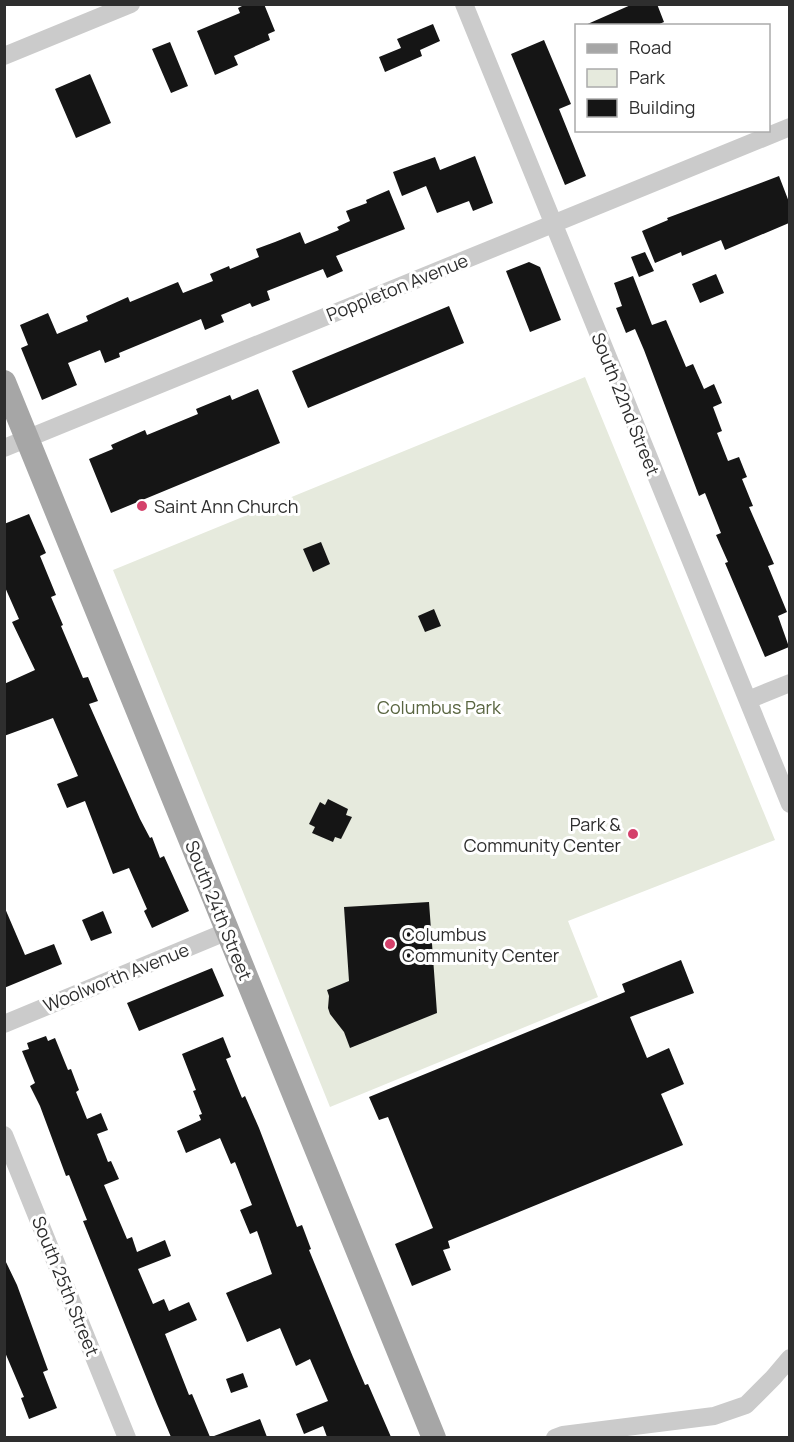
<svg xmlns="http://www.w3.org/2000/svg" width="794" height="1442" viewBox="0 0 794 1442" font-family="Manrope,sans-serif">
<rect width="100%" height="100%" fill="#fff"/>
<path fill="#e6eadd" d="M585,377L775,840L568,921L598,997L330,1107L113,570Z"/>
<path fill="#151515" d="M246,4H264L275,31L268,34L270,40L234,56L238,65L215,75L197,31L240,13L238,8Z
M633,4H657L664,22L655,26H583Z
M433,24L440,41L420,50L422,56L385,72L379,57L401,48L397,39Z
M544,40L571,104L559,109L586,176L565,185L511,54Z
M170,42L188,86L171,93L152,49Z
M90,74L111,123L76,138L55,89Z
M475,156L493,203L473,211L469,201L437,213L426,186L402,196L393,172L435,157L440,170Z
M779,176L789,202V223L725,250L721,240L682,256L681,252L655,263L642,231L668,220L667,218Z
M389,190L405,229L336,256L343,271L327,278L323,269L267,291L270,300L252,307L250,303L221,315L224,322L205,330L201,319L119,353L120,357L105,363L100,350L68,363L77,385L42,400L21,348L28,345L20,325L48,313L57,334L88,321L86,316L128,297L130,302L178,282L183,293L213,281L210,274L229,266L230,269L259,257L256,249L275,242L300,232L305,244L339,230L337,227L350,221L346,211L367,203L366,200Z
M645,252L654,271L639,277L631,257Z
M529,262L540,267L561,320L530,332L506,271Z
M716,274L724,293L700,303L692,284Z
M633,276L652,325L666,320L686,367L693,364L704,389L714,384L722,403L713,407L722,431L717,433L728,461L739,457L747,477L742,479L753,506L749,507L774,564L768,566L787,612L778,616L789,647L765,657L725,563L728,562L716,535L721,533L705,493L699,496L644,350L635,329L626,333L616,308L622,306L614,283Z
M449,306L464,343L308,408L292,371Z
M258,389L280,443L111,513L89,459L113,449L111,445L145,430L147,435L198,414L196,409L230,395L232,400Z
M29,514L46,553L40,556L56,595L51,597L63,625L61,626L83,678L88,677L98,701L89,704L140,819L150,838L152,837L160,858L164,856L189,911L152,928L144,911L147,909L129,868L113,874L85,801L67,808L57,784L78,776L53,718L4,736V684L35,670L12,622L19,619L4,585V524Z
M321,542L330,564L313,572L303,549Z
M434,609L441,626L425,632L418,616Z
M328,799L348,809L346,815L352,817L341,839L335,837L333,842L312,833L315,827L309,824L320,802L325,805Z
M429,902L437,1013L350,1048L344,1032L330,1014L328,1008L329,996L327,990L349,981L344,907Z
M4,906L25,955L54,944L62,964L4,988Z
M103,911L112,933L91,941L82,920Z
M681,960L694,993L630,1017L647,1058L669,1048L684,1084L661,1094L683,1145L448,1241L450,1248L443,1250L451,1270L412,1286L395,1244L433,1228L388,1117L379,1120L369,1097L625,992L622,984Z
M212,968L224,996L139,1031L127,1003Z
M46,1036L48,1041L55,1038L68,1070L71,1069L79,1090L76,1092L87,1119L101,1113L108,1130L97,1134L108,1162L111,1161L119,1179L104,1185L127,1239L132,1237L137,1252L165,1240L171,1256L138,1269L153,1304L164,1299L169,1311L189,1302L197,1320L165,1334L189,1395L192,1394L210,1437H171L157,1404L83,1221L87,1220L69,1175L66,1176L40,1106L30,1086L35,1083L22,1051L29,1049L27,1043Z
M223,1037L231,1057L226,1059L242,1098L245,1096L259,1128L297,1227L302,1225L311,1249L309,1250L353,1357L365,1385L368,1384L391,1437H327L323,1426L304,1434L296,1414L328,1401L310,1359L296,1366L280,1328L247,1342L239,1323L226,1293L272,1274L257,1231L250,1234L240,1210L252,1205L235,1162L231,1164L220,1138L186,1153L177,1131L201,1120L199,1115L202,1114L193,1091L196,1090L182,1054Z
M5,1260L17,1285L48,1370L43,1372L57,1408L29,1419L21,1398L24,1397L4,1350Z
M243,1373L248,1387L231,1393L226,1379Z
M260,1419L267,1437H214V1436Z"/>
<g fill="none" stroke-linecap="round" stroke-linejoin="round">
<path stroke="#cbcbcb" stroke-width="18" d="M464,4L790,804
M4,56L131,4
M4,448L790,127
M748,700L790,683
M4,1024L228,931
M4,1135L127,1438
M555,1438L563,1435L714,1416L746,1405L773,1378L790,1358"/>
<path stroke="#a6a6a6" stroke-width="24" d="M4,382L434,1438"/>
</g>
<g fill="#d4416b" stroke="#fff" stroke-width="2">
<circle cx="142" cy="506" r="6"/>
<circle cx="633" cy="834" r="6"/>
<circle cx="390" cy="944" r="6"/>
</g>
<g text-anchor="middle" dominant-baseline="central" stroke-width="6" stroke-linejoin="round" paint-order="stroke">
<g font-size="18" fill="#2e2e2e" stroke="#fff">
<text transform="translate(397 287) rotate(-22)">Poppleton Avenue</text>
<text transform="translate(626 404) rotate(68)">South 22nd Street</text>
<text transform="translate(219 910) rotate(68)">South 24th Street</text>
<text transform="translate(116 977) rotate(-22)">Woolworth Avenue</text>
<text transform="translate(66 1286) rotate(68)">South 25th Street</text>
</g>
<g font-size="18" fill="#2e2e2e" stroke="#fff" text-anchor="start">
<text x="154" y="506">Saint Ann Church</text>
<text x="621" y="824" text-anchor="end">Park &amp;<tspan x="621" dy="21">Community Center</tspan></text>
<text x="402" y="934">Columbus<tspan x="402" dy="21">Community Center</tspan></text>
</g>
<g font-size="18" fill="#596540" stroke="#fff">
<text x="439" y="707">Columbus Park</text>
</g>
</g>
<rect width="794" height="1442" fill="none" stroke="#2e2e2e" stroke-width="12"/>
<rect x="575" y="24" width="195" height="108" fill="#ffffff" stroke="#ababab" stroke-width="1.5"/>
<rect x="587" y="44" width="30" height="9" fill="#a6a6a6" stroke="#ababab" stroke-width="1.5"/>
<text x="629" y="54" font-size="18" fill="#2e2e2e">Road</text>
<rect x="587" y="69" width="30" height="18" fill="#e6eadd" stroke="#ababab" stroke-width="1.5"/>
<text x="629" y="84" font-size="18" fill="#2e2e2e">Park</text>
<rect x="587" y="99" width="30" height="18" fill="#151515" stroke="#ababab" stroke-width="1.5"/>
<text x="629" y="114" font-size="18" fill="#2e2e2e">Building</text>
</svg>
